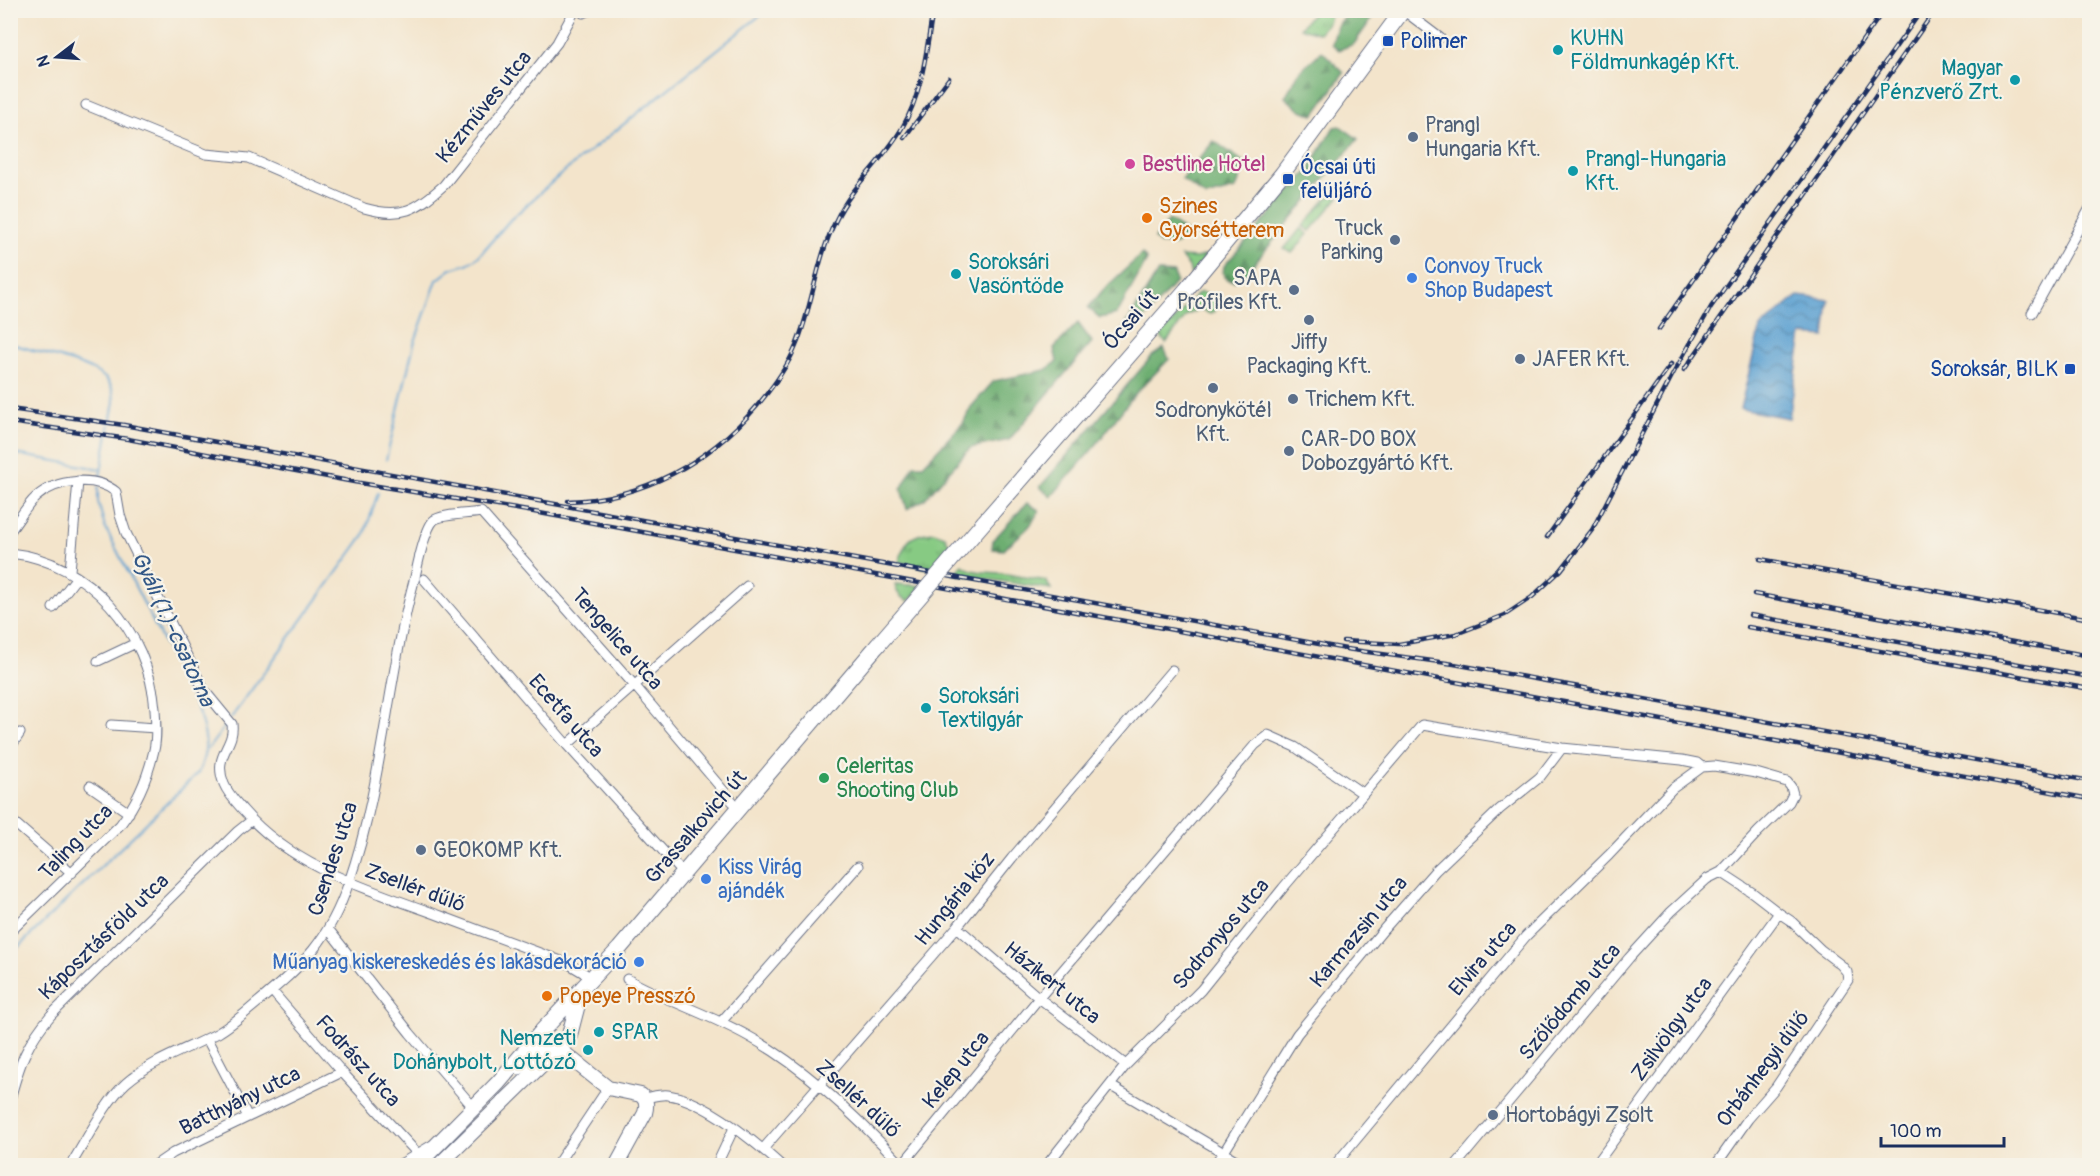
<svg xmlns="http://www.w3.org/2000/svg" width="2100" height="1176" viewBox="0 0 2100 1176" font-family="Pangolin,sans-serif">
<defs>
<pattern id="grass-tufts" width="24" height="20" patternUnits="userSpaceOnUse" patternTransform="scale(1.5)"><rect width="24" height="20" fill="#87ca83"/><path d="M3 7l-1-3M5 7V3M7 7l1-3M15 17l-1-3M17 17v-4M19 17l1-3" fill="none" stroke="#6ea46e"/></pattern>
<pattern id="forest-firs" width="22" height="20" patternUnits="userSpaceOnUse" patternTransform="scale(1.5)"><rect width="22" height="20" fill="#6dae71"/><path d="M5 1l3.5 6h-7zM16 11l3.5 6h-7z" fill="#598e60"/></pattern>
<pattern id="water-waves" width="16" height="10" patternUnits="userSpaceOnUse" patternTransform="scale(1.5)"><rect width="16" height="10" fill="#5da1d1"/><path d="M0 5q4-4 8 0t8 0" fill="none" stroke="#4c84ad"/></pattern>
</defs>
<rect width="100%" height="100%" fill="#f7f3e8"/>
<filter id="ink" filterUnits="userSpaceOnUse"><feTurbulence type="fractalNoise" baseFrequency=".0167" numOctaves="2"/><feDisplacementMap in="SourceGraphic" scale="12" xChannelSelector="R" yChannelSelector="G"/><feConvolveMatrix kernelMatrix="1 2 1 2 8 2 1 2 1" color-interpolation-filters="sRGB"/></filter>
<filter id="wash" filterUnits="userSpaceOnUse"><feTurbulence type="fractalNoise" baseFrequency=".008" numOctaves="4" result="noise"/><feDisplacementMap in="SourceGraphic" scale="24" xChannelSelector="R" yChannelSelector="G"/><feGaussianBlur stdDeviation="1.35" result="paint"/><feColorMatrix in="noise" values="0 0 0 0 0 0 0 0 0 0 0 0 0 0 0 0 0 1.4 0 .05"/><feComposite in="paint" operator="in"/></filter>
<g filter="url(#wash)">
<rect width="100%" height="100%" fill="#f3e4cb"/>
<path fill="url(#grass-tufts)" stroke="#517c70" stroke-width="1.5" d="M1314,11H1331L1328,23L1319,33L1300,28Z
M1333,195L1339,197L1310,231L1303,226L1327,198Z
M1301,228L1308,234L1292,253L1284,249Z
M1207,255L1191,275L1189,267L1181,257L1196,258Z
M1201,292L1212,296L1216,302L1214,312L1210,314L1201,309L1187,315L1166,343L1160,336L1196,295Z
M934,532L945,536L952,550L934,570L899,562C905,541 910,534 934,532Z
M962,565C973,573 987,572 999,573C1015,575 1031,578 1046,581L1051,589L954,574Z
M895,584L922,586L909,601C900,598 896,593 895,584Z"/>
<path fill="url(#forest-firs)" stroke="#446e68" stroke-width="1.5" d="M1350,10L1368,11L1371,20L1354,44L1339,50L1332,44L1337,26Z
M1322,51L1344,73L1314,115L1299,109L1285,97L1299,72Z
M1340,126L1358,139L1243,277L1234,281L1226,279L1223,272L1224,266L1307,172L1334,127Z
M1214,141L1245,163L1236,189L1206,197L1182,179Z
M1169,220L1188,233L1176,245L1160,244L1154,239Z
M1142,254L1147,260L1117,314L1100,318L1088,308L1103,290Z
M1158,272L1174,273L1176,282L1142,322L1129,331L1123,329Z
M1078,323L1092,342L1009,440L970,448L924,500L907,509L901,489L914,465H923L963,423L971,407L994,381L1045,370L1057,362L1054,348Z
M1164,348L1169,359L1134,395L1096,445L1051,497L1040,487L1152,356Z
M1027,503L1039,510C1029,533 1019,533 1004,550L992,549L993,540Z"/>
<path fill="url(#water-waves)" stroke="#3c6898" stroke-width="1.5" d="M1798,296L1829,300L1825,337L1802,335L1789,418L1740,409L1760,328Z"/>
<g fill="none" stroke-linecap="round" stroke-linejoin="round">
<path stroke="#5da1d1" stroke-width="2" d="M10,343C33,352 93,363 107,380C113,387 113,393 114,402L99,482
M10,453L101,469
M386,460L414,344L437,280L451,269L467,264L478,257L510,220L560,175L767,10
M231,718L364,535L378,493
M208,749L228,722
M10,955L198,773C210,747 206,734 197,708L105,527L98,502V487"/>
</g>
</g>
<g filter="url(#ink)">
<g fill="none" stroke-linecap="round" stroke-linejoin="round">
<defs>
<path id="street" d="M580,10L583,13L591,10
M1403,10L1440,38
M86,105L206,154L249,158L364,208C402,219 416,210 444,185L557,43L575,10
M2032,313L2090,208
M10,531C19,520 26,506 36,497C56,479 96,475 116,492L120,515L126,533L204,690L232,724C235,747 212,755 224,784C228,794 236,802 243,810C293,868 370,890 441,916C483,932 526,948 569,964L584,973L592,979
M10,553C89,561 149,632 155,709C156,723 157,737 154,750C148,777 136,804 120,825L10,932
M70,571L78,481
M424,579L567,745L684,874
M53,608L77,577
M98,661L136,643
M111,725L156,728
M567,745L747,586
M10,748L20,733
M90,786L129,813
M10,819L72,873
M957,927L1039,998L1126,1065
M329,930L410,1033L474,1108
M627,979C666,1001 709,1014 748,1036C802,1065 861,1121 903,1166
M272,991L342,1072L418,1154
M721,1022L858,866
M207,1039L248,1117
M1111,1086L1246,1166
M645,1098C652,1097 660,1094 668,1095C705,1100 754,1141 782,1166
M10,1099C20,1063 26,1044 51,1015L238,831L252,820
M763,1149L957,927L1012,858L1172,670
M70,1166C86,1141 105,1102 126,1083C152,1060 188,1049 218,1033C232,1025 245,1013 257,1003C304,964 329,941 349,882C383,784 387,678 415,577C418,563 424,532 433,521C439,514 471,514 481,512L635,686L733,802
M154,1166L173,1153L342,1072
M556,1166L608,1088
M716,1166L734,1128
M901,1166L1039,998L1255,745L1268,735L1295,747L1362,793
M1046,1166L1126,1065L1201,990L1283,888L1422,725L1562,748L1682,760L1697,763L1702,767
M1213,1166L1224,1152L1297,1034L1384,929L1435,871L1500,809L1540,777L1562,748
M1334,1166L1526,936L1609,855L1673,788L1702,767L1714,766L1756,773L1787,782L1791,787L1793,794L1789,802L1758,832L1721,872L1707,879L1671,912L1629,958L1455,1166
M1595,1166L1779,913
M1715,1166L1748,1119L1776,1087L1848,980L1847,972L1841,965L1820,949L1791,921L1779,913L1753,893L1721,872"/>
<path id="secondary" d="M542,1031L544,1037L608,1088L641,1095C647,1101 647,1105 645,1113L616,1166
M402,1166L432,1148
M438,1166L559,1048"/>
<path id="primary" d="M984,522L1186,290L1282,174L1403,10
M519,1067L541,1052L559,1048L569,1037L581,991
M416,1166L498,1083L542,1031L619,949L877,646"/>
</defs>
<use href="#street" stroke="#676e84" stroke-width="11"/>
<use href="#secondary" stroke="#676e84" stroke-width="16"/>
<use href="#primary" stroke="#676e84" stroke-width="17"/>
<use href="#street" stroke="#fff" stroke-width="9"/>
<use href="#secondary" stroke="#fff" stroke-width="14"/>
<use href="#primary" stroke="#fff" stroke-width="15"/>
<defs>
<path id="rail" d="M904,138L949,78
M1659,329L1884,10
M1684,370L1935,10
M10,409L124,425L1346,649L1454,664L2090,781
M10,422L128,439L354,482L534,512L2090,799
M568,501C643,499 709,462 757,406C772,388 787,368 796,346C813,305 816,260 836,220C852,185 883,161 902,128C923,92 926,51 933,10
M1547,537L1671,364
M1760,559L2090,619
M1754,594L2090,656
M1750,615L2090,677
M1748,627L2090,689
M1343,641L1399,644L1456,634L1505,615L1532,597L1561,570L1592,530L1674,372L1711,307L1922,10"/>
</defs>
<use href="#rail" stroke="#1b2f5e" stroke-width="4.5"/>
<use href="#rail" stroke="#f7f3e8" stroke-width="2" stroke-dasharray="7" stroke-linecap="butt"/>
<defs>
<path id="primary-bridge" d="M877,646L984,522"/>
</defs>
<use href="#primary-bridge" stroke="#676e84" stroke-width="17" stroke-linecap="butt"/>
<use href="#primary-bridge" stroke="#fff" stroke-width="15"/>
</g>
</g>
<g fill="#1a4fb4" stroke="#f7f3e8" stroke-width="2">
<rect x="1382" y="35" width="12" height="12" rx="3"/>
<rect x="1282" y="173" width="12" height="12" rx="3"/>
<rect x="2064" y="363" width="12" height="12" rx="3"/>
</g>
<g fill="#0f9aa8" stroke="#f7f3e8" stroke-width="2">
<circle cx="1558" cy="50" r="6"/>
<circle cx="2015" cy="80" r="6"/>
<circle cx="1573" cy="171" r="6"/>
<circle cx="956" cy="274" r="6"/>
<circle cx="926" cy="708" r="6"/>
<circle cx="599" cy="1032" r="6"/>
<circle cx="588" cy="1050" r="6"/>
</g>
<g fill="#5c6f8a" stroke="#f7f3e8" stroke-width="2">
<circle cx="1413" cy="137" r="6"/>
<circle cx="1395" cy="240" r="6"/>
<circle cx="1294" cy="290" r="6"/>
<circle cx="1309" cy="320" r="6"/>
<circle cx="1520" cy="359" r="6"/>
<circle cx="1213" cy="388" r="6"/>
<circle cx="1293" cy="399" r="6"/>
<circle cx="1289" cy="451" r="6"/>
<circle cx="421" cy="850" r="6"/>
<circle cx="1493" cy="1115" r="6"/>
</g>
<circle fill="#d1479c" stroke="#f7f3e8" stroke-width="2" cx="1130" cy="164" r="6"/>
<g fill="#e8710a" stroke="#f7f3e8" stroke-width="2">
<circle cx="1147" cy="218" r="6"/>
<circle cx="547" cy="996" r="6"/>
</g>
<g fill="#3f7fe0" stroke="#f7f3e8" stroke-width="2">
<circle cx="1412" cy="278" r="6"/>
<circle cx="706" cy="879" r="6"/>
<circle cx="639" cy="962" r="6"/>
</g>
<circle fill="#2e9e5b" stroke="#f7f3e8" stroke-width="2" cx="824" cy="778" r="6"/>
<g text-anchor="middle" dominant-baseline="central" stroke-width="4.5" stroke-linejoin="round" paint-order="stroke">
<g font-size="21" fill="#0d838f" stroke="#f7f3e8" text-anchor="start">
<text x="1570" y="38">KUHN<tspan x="1570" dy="24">Földmunkagép Kft.</tspan></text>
<text x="2003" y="68" text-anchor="end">Magyar<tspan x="2003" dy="24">Pénzverő Zrt.</tspan></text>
<text x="1585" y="159">Prangl-Hungaria<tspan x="1585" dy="24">Kft.</tspan></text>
<text x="968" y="262">Soroksári<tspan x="968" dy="24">Vasöntöde</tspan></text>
<text x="938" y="696">Soroksári<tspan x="938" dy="24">Textilgyár</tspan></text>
<text x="611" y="1032">SPAR</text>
<text x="576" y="1038" text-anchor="end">Nemzeti<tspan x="576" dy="24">Dohánybolt, Lottózó</tspan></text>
</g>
<g font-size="21" fill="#164399" stroke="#f7f3e8" text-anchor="start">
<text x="1400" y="41">Polimer</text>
<text x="1300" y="167">Ócsai úti<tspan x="1300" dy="24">felüljáró</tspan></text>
<text x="2058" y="369" text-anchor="end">Soroksár, BILK</text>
</g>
<g font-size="21" fill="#1b2f5e" stroke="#f7f3e8">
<text transform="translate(484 107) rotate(-51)">Kézműves utca</text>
<text transform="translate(1131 320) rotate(-49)">Ócsai út</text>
<text transform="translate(617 639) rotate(49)">Tengelice utca</text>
<text transform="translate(566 716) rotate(49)">Ecetfa utca</text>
<text transform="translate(696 827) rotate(-49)">Grassalkovich út</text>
<text transform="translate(76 842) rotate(-46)">Taling utca</text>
<text transform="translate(333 859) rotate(-72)">Csendes utca</text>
<text transform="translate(415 888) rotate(20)">Zsellér dűlő</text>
<text transform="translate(955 899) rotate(-51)">Hungária köz</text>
<text transform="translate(1359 932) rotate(-50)">Karmazsin utca</text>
<text transform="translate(1221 934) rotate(-50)">Sodronyos utca</text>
<text transform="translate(104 937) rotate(-44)">Káposztásföld utca</text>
<text transform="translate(1483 959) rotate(-49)">Elvira utca</text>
<text transform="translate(1052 983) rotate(39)">Házikert utca</text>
<text transform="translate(1570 1002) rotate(-50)">Szőlődomb utca</text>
<text transform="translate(1672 1029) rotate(-54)">Zsilvölgy utca</text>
<text transform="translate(358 1061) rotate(48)">Fodrász utca</text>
<text transform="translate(1763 1069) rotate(-53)">Orbánhegyi dűlő</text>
<text transform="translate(956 1070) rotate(-51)">Kelep utca</text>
<text transform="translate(858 1099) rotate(42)">Zsellér dűlő</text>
<text transform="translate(240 1101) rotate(-26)">Batthyány utca</text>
</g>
<g font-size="21" fill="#4e5e75" stroke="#f7f3e8" text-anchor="start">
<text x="1425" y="125">Prangl<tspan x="1425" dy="24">Hungaria Kft.</tspan></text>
<text x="1383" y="228" text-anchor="end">Truck<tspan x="1383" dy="24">Parking</tspan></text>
<text x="1282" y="278" text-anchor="end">SAPA<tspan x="1282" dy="24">Profiles Kft.</tspan></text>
<text x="1309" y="342" text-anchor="middle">Jiffy<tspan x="1309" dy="24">Packaging Kft.</tspan></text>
<text x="1532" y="359">JAFER Kft.</text>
<text x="1305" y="399">Trichem Kft.</text>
<text x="1213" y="410" text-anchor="middle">Sodronykötél<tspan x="1213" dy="24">Kft.</tspan></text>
<text x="1301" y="439">CAR-DO BOX<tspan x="1301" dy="24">Dobozgyártó Kft.</tspan></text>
<text x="433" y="850">GEOKOMP Kft.</text>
<text x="1505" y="1115">Hortobágyi Zsolt</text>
</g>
<g font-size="21" fill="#b23c85" stroke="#f7f3e8" text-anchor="start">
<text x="1142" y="164">Bestline Hotel</text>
</g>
<g font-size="21" fill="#c56008" stroke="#f7f3e8" text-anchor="start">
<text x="1159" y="206">Szines<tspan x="1159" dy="24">Gyorsétterem</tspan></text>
<text x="559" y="996">Popeye Presszó</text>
</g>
<g font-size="21" fill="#366cbe" stroke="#f7f3e8" text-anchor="start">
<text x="1424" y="266">Convoy Truck<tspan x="1424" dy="24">Shop Budapest</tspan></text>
<text x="718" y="867">Kiss Virág<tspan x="718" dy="24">ajándék</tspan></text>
<text x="627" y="962" text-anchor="end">Műanyag kiskereskedés és lakásdekoráció</text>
</g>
<g font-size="21" fill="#27864d" stroke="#f7f3e8" text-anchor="start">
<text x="836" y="766">Celeritas<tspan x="836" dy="24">Shooting Club</tspan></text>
</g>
<g font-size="22" font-style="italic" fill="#325786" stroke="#f7f3e8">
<text transform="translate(173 629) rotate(65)">Gyáli (1.)-csatorna</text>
</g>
</g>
<rect width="2100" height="1176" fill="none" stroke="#f7f3e8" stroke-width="36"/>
<g transform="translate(57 57) rotate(253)" stroke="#f7f3e8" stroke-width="4.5" paint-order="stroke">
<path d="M0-4.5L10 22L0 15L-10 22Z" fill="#1b2f5e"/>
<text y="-9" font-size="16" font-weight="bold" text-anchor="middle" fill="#1b2f5e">N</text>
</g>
<path d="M1881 1137v9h123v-9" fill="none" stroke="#1b2f5e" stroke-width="3"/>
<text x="1890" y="1137" font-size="18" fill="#1b2f5e" stroke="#f7f3e8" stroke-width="4.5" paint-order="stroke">100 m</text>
</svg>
